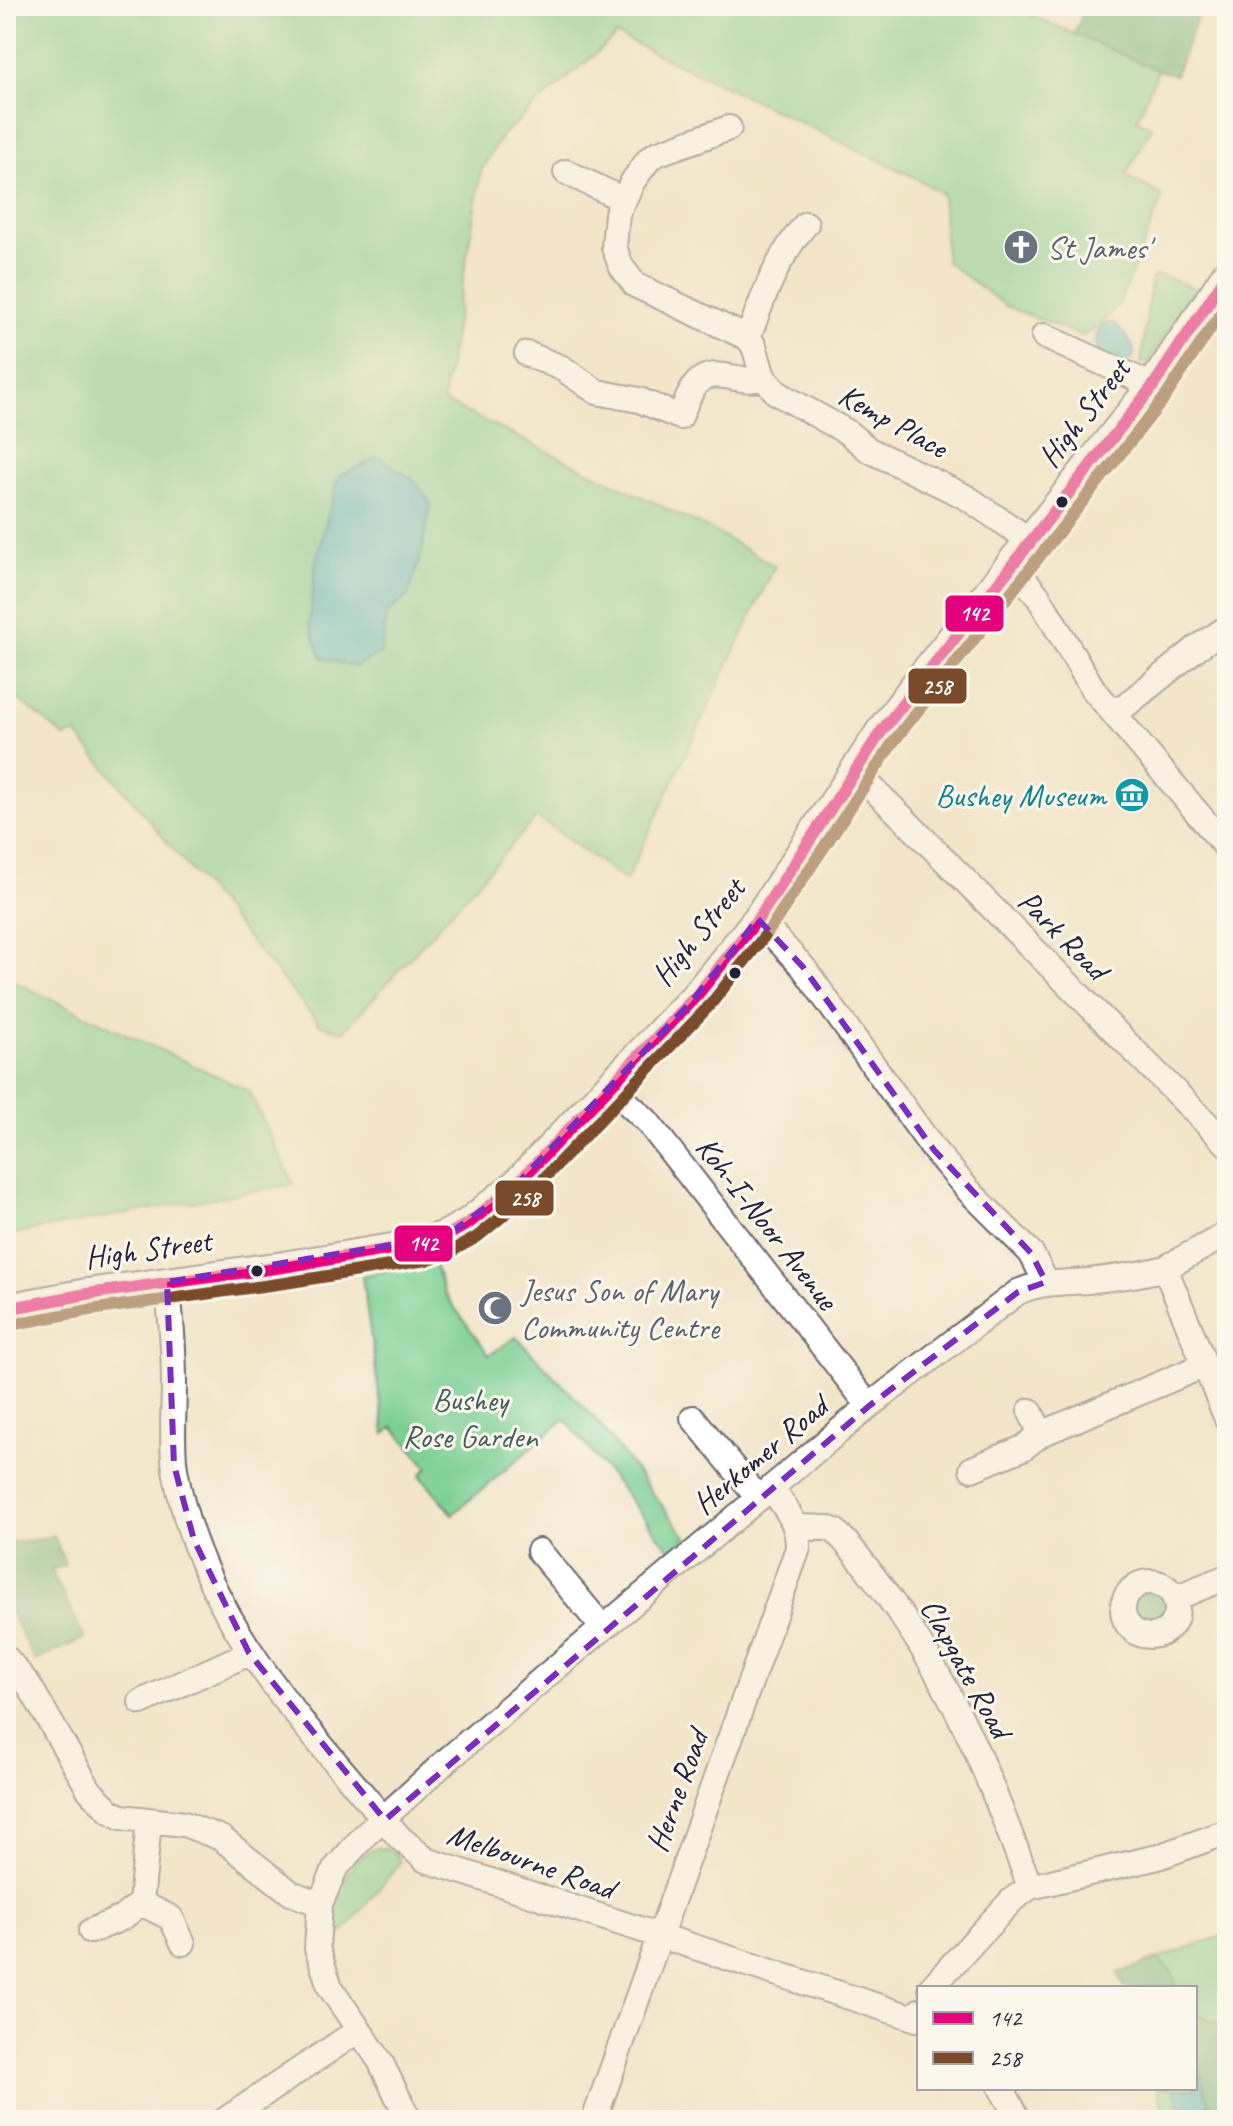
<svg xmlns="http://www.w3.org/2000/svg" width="1233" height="2126" viewBox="0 0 1233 2126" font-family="Caveat,sans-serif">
<rect width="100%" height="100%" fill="#fbf7ec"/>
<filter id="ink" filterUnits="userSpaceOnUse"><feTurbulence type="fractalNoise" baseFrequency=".0125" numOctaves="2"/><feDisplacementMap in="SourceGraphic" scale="16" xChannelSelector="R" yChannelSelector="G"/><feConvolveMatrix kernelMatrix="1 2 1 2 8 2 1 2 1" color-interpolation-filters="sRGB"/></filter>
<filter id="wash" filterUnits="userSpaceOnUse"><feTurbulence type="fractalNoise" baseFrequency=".006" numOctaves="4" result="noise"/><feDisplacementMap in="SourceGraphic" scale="32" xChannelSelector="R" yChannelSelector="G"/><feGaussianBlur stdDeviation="1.8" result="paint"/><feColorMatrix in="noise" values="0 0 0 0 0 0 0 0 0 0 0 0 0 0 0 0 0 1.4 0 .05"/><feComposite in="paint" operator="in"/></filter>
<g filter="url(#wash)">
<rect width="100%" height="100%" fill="#f2e5c9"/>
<path fill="#7acf93" stroke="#4e7867" stroke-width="2" d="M6,6H1010L1158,70L1137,120L1152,127L1126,175L1163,196L1118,306L1099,327L1082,336L1006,306L946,262L942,194L910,175L617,35L503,134L481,171L443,401L715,532L775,566L626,881L537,817L343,1032L320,1025L76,733L65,737L6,689Z
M1155,276H1162L1195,288L1148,363H1141L1151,280Z
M6,978L249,1091L294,1184L6,1235Z
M433,1260L445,1294L489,1355L516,1337L594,1417L687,1538L671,1551L565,1419L453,1514L420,1475L428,1467L393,1427L385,1434L362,1276Z
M377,1848C387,1848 396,1851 400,1861L398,1865L342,1934L334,1935L330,1928C335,1899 345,1859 377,1848Z
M1227,1934V2120H1166L1157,2088H1195V1988H1124L1118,1973Z"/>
<path fill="#63b27d" stroke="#426a5c" stroke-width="2" d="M1086,6H1186L1200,11L1175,75L1158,70L1074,34Z
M54,1535L65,1565L51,1570L85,1638L35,1661L6,1604V1542L43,1539Z
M1130 1610a21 21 0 1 1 42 0a21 21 0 1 1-42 0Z
M1157,1959C1169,1968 1176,1972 1174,1988H1124L1118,1973Z
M1195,2013L1220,2024L1227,2040V2120H1214L1195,2059Z"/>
<path fill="#45b3c1" stroke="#346a7e" stroke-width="2" d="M1112,322C1120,327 1151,359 1123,362C1116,363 1105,356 1098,354L1095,338L1102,325Z
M378,457L413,479L431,504L422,552L408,596L387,613L380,654L355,667L322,658L309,624L316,560L338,477Z
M1195,2059L1214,2120H1185L1173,2088H1195Z"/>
</g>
<g filter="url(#ink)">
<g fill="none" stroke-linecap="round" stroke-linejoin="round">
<defs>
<path id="minor" d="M729,128L656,154L649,159L633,181L617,214L614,247L621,266L635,285L748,338L754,346L763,377L777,393L847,432L869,450L966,497L1031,541
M566,172L624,200
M1044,336L1153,386
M748,338C763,297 777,257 806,224
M527,354L562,368L597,392L639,400L680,417C685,406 689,392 697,383C715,364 742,387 763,377
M1012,565L1038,596L1093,689L1227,848
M1115,714L1198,647L1227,628
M853,773L865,781L902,817L1227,1144
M758,919L803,967L934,1150L969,1191L1031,1253L1046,1282
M609,1086L647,1121L869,1406
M1165,1268L1227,1419
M167,1282C171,1316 174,1350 174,1384C174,1412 171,1442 175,1469C200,1619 306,1726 399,1837L426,1860L917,2019L919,2011
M1030,1411L1041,1434
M693,1418L758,1498
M972,1469L1023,1448L1041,1434L1205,1365
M797,1527L827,1528L835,1531C857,1552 874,1578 892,1602C958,1695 991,1781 1030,1887
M539,1551L603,1628
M1123 1609a27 27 0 1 1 54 0a27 27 0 1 1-54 0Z
M1175,1598L1227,1577
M6,1658L30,1687L90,1791L110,1811L121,1817L184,1824L221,1838L291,1893L320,1904
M141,1702L249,1653
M141,1903L171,1918L183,1943
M91,1931L122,1918L141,1903L149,1821
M931,1988L1012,1900L1030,1887L1158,1857L1227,1832
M1001,2088L1019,2120
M225,2120L359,2030
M409,2120L380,2061L330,1987L317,1948L320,1904L335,1869L365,1835L445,1762L547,1675L869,1406L1018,1292C1042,1281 1062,1283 1088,1281C1114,1278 1140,1275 1165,1268L1227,1234
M594,2120L798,1548C799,1523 785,1507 771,1488"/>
<path id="major" d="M6,1309L87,1294L283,1267L422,1244L446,1236L469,1223L515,1186L698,994L758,919L881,732L922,677L1153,386L1227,275"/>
</defs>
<use href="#minor" stroke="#6b666d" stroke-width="28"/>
<use href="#major" stroke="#6b666d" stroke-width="34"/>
<use href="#minor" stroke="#fff" stroke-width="24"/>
<use href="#major" stroke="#fff" stroke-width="30"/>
<defs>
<path id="bus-1" d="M6,1309L87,1294L283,1267L422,1244L446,1236L469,1223L515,1186L698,994L758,919L881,732L1153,386L1227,275"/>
<path id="bus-2" d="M9,1325L90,1310L285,1283L426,1260L452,1251L477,1237L525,1198L710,1005L770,929L894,741L1166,396L1227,304"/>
</defs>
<use href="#bus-1" stroke="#fbf7ec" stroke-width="18"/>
<use href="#bus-2" stroke="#fbf7ec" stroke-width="18"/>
<use href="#bus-1" stroke="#e5007d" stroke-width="12"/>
<use href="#bus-2" stroke="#7a4b2a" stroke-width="12"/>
</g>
</g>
<path d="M0 0H1233V2126H0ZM758,919L803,967L934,1150L1031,1253L1046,1282L1018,1292L869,1406L385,1820L249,1653L194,1540L174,1465L167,1282L446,1236L515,1186L691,1002Z" fill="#f2e5c9" fill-opacity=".55" fill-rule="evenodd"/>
<path fill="none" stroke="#7b2cbf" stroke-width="6" stroke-dasharray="16 10" stroke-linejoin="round" d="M758,919L803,967L934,1150L1031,1253L1046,1282L1018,1292L869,1406L385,1820L249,1653L194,1540L174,1465L167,1282L446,1236L515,1186L691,1002Z"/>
<defs>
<symbol id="church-disc" viewBox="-11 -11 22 22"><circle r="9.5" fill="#6b7280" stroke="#fbf7ec"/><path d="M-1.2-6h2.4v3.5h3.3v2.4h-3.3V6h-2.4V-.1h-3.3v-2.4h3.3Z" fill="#fff"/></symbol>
<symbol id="museum-disc" viewBox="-11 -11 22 22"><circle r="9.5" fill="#0f9aa8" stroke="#fbf7ec"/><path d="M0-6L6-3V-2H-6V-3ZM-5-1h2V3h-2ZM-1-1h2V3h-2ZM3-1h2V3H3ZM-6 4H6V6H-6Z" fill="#fff"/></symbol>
<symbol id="mosque-disc" viewBox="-11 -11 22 22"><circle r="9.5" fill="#6b7280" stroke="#fbf7ec"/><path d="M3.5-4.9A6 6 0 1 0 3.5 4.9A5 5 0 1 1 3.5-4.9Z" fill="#fff"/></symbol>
</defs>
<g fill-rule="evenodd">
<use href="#church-disc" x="1001" y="227" width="40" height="40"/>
<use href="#museum-disc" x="1112" y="775" width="40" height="40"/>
<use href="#mosque-disc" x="475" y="1288" width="40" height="40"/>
</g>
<g fill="#22223b" stroke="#fbf7ec" stroke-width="3">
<circle cx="1062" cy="502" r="7"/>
<circle cx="735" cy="973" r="7"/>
<circle cx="257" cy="1271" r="7"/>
</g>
<g text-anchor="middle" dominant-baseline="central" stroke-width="6" stroke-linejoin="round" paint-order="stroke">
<g font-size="32" fill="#5b616d" stroke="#fbf7ec" text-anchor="start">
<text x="1047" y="247">St James'</text>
<text x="521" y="1290">Jesus Son of Mary<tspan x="521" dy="37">Community Centre</tspan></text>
</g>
<g font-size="32" fill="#22223b" stroke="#fbf7ec">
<text transform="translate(1084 413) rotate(-52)">High Street</text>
<text transform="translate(893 421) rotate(29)">Kemp Place</text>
<text transform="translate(698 932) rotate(-51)">High Street</text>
<text transform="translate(1063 935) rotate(45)">Park Road</text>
<text transform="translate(767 1223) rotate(52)">Koh-I-Noor Avenue</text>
<text transform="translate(148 1249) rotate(-8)">High Street</text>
<text transform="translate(760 1455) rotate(-40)">Herkomer Road</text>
<text transform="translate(966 1668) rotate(61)">Clapgate Road</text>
<text transform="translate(677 1791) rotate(-70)">Herne Road</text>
<text transform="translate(531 1861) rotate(19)">Melbourne Road</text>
</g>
<g font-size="32" fill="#0d838f" stroke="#fbf7ec" text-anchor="end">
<text x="1106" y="795">Bushey Museum</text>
</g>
<g font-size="32" fill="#415f5a" stroke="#fbf7ec">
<text x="470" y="1399">Bushey<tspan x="470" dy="37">Rose Garden</tspan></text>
</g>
</g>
<g stroke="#fbf7ec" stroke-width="3">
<rect x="944" y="594" width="61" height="39" rx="8" fill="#e5007d"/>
<rect x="907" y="667" width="61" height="38" rx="8" fill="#7a4b2a"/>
<rect x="494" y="1179" width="61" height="38" rx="8" fill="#7a4b2a"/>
<rect x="393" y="1224" width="61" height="39" rx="8" fill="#e5007d"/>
</g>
<g font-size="22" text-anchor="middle" font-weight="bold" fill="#fff">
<text x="974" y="621">142</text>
<text x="937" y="694">258</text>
<text x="525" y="1206">258</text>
<text x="423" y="1251">142</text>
</g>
<rect width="1233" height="2126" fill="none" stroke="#fbf7ec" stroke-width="32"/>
<rect x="917" y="1986" width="280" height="104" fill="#fbf7ec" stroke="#a4a2a5" stroke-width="2"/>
<rect x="933" y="2012" width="40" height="12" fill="#e5007d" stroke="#a4a2a5" stroke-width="2"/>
<text x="989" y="2026" font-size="24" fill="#22223b">142</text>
<rect x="933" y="2052" width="40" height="12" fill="#7a4b2a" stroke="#a4a2a5" stroke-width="2"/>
<text x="989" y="2066" font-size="24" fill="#22223b">258</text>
</svg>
